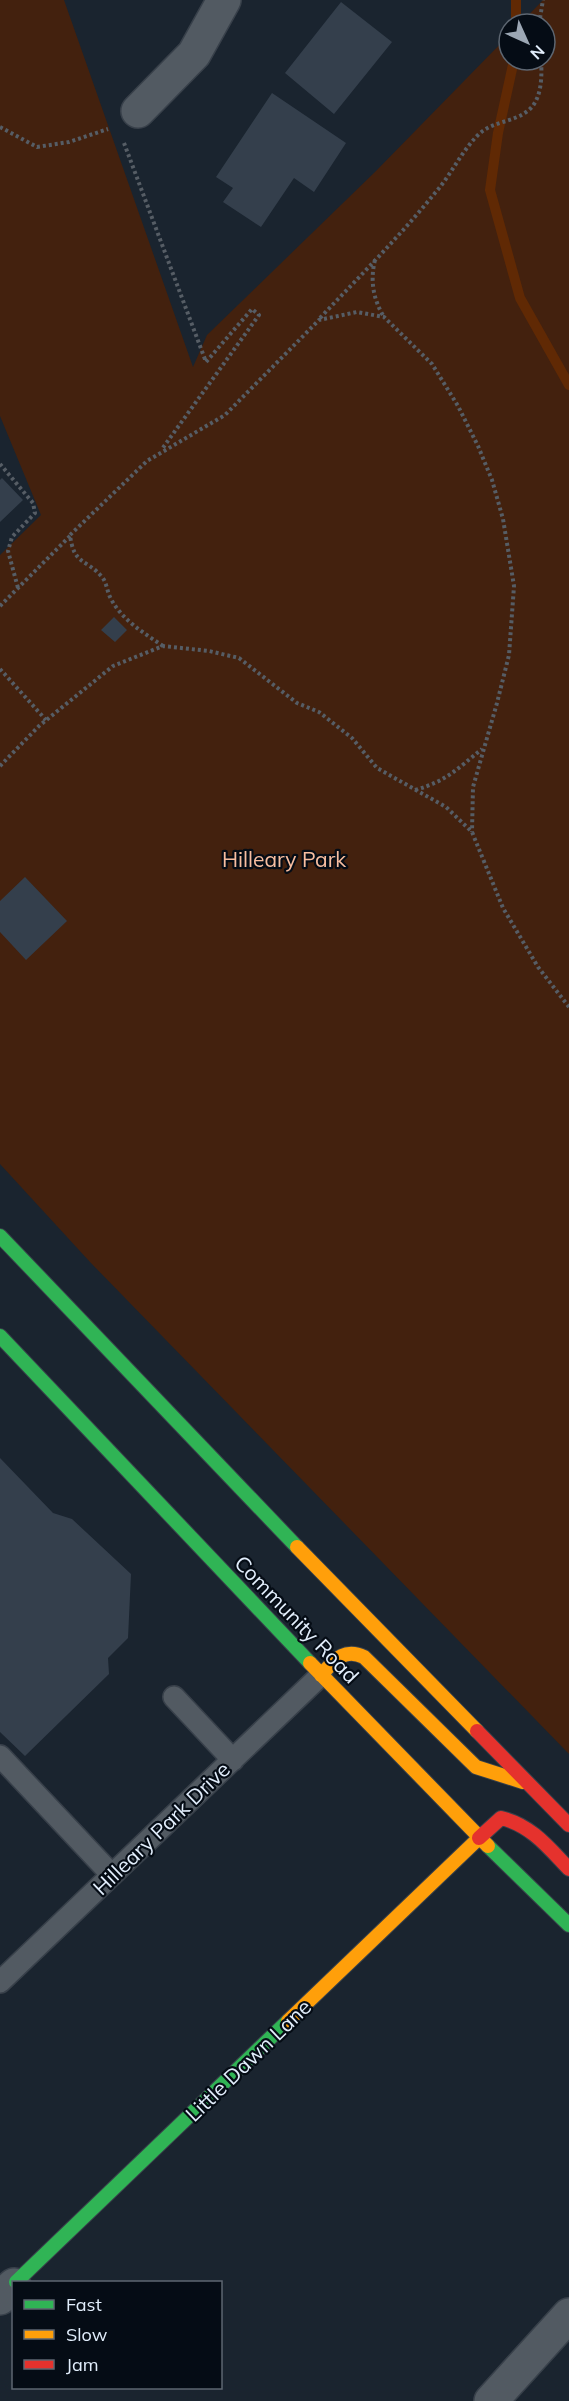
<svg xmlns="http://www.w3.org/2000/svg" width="569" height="2401" viewBox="0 0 569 2401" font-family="Mulish,sans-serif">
<rect width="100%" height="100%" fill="#1a242f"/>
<path fill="#43210e" d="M0,0H64L193,367L207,335L376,171L509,35V60H545V24H520L543,0H569V1754L90,1262L0,1164V555L41,515L0,416Z"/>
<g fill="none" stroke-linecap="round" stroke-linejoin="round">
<path stroke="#602904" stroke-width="10" d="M516,24V0
M514,60L498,133L490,190L520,298L569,385"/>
</g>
<path fill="#343f4c" d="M341,2L392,42L334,114L285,73Z
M272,93L346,143L314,192L294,178L261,227L223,202L233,188L216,177Z
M2,478L23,500L0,522V480Z
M114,617L127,630L115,642L101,630Z
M25,877L67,921L26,960L0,932V901Z
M0,1458L53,1513L72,1519L131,1574L128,1638L108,1658L109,1674L25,1756L0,1732Z"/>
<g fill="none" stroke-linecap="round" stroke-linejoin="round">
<defs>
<path id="lane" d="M174,1697L233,1760
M0,1756L112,1875
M0,1982L321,1675"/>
<path id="street" d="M138,111L194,54L224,0
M0,2298L14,2285
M491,2401L569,2315"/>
<path id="fast" d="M0,1236L297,1547
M0,1336L310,1663
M488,1846L569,1925
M16,2282L288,2021"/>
<path id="slow" d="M297,1547L477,1731
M310,1663L488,1846
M321,1675C334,1661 344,1647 364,1657L476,1767L523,1782
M288,2021L479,1838"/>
<path id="jam" d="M477,1731L569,1825
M479,1838L501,1818C531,1825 549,1848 569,1869"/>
</defs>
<use href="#lane" stroke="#38404a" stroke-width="24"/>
<use href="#street" stroke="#38404a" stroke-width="36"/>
<use href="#fast" stroke="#38404a" stroke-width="16"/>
<use href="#slow" stroke="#38404a" stroke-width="16"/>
<use href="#jam" stroke="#38404a" stroke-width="16"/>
<path stroke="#565d65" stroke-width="4" stroke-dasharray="3 3" stroke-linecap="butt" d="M539,24L543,0
M0,127L37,147L69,142L108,129
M124,143L206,362L252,309L259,315L162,449
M375,260C370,280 373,299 384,317
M320,318C359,277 399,237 435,193C451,175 461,152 478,135C493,120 516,123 531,108C542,96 542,75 541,60
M0,464L33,503L35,513L12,537L8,551L18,588
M0,606L70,536
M163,646C144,633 122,620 111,599C107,592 107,583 102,577C86,558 74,566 70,535L147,461L225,415L319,320L357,312L384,317L432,364L458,406L478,446L492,480L503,519L514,586L509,655L497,703L473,787L472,832
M0,669L46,720
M0,766L39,726L113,666L163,646L209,651L239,658L297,703L319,712L352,738L377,768L446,807L472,832L503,908L538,967L569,1007
M415,790C447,781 457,769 482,749"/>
<use href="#lane" stroke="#525a62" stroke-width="21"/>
<use href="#street" stroke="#525a62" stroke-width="33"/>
<use href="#fast" stroke="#30b455" stroke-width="14"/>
<use href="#slow" stroke="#ff9f0a" stroke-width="14"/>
<use href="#jam" stroke="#e5322d" stroke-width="14"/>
</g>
<g text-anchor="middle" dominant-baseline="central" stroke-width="4.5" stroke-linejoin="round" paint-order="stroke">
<g font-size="21" fill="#f8bea0" stroke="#050c15">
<text x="284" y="859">Hilleary Park</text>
</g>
<g font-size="21" fill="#e2eefc" stroke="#050c15">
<text transform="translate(297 1619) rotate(46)">Community Road</text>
<text transform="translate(161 1828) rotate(-44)">Hilleary Park Drive</text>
<text transform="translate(248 2060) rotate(-44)">Little Dawn Lane</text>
</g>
</g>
<rect x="12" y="2281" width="210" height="108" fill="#050c15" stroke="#5d6671" stroke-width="1.5"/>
<rect x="24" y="2300" width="30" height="9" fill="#30b455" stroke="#5d6671" stroke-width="1.5"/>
<text x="66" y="2311" font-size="18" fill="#e2eefc">Fast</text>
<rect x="24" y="2330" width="30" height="9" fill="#ff9f0a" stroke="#5d6671" stroke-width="1.5"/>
<text x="66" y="2341" font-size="18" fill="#e2eefc">Slow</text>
<rect x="24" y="2360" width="30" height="9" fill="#e5322d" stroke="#5d6671" stroke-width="1.5"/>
<text x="66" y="2371" font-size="18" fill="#e2eefc">Jam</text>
<g transform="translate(527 42) rotate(135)"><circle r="28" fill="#050c15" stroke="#5d6671" stroke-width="1.5"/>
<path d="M0-4.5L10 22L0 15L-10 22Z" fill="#9ca7b4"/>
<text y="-9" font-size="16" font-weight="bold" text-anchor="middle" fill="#e2eefc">N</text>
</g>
</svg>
